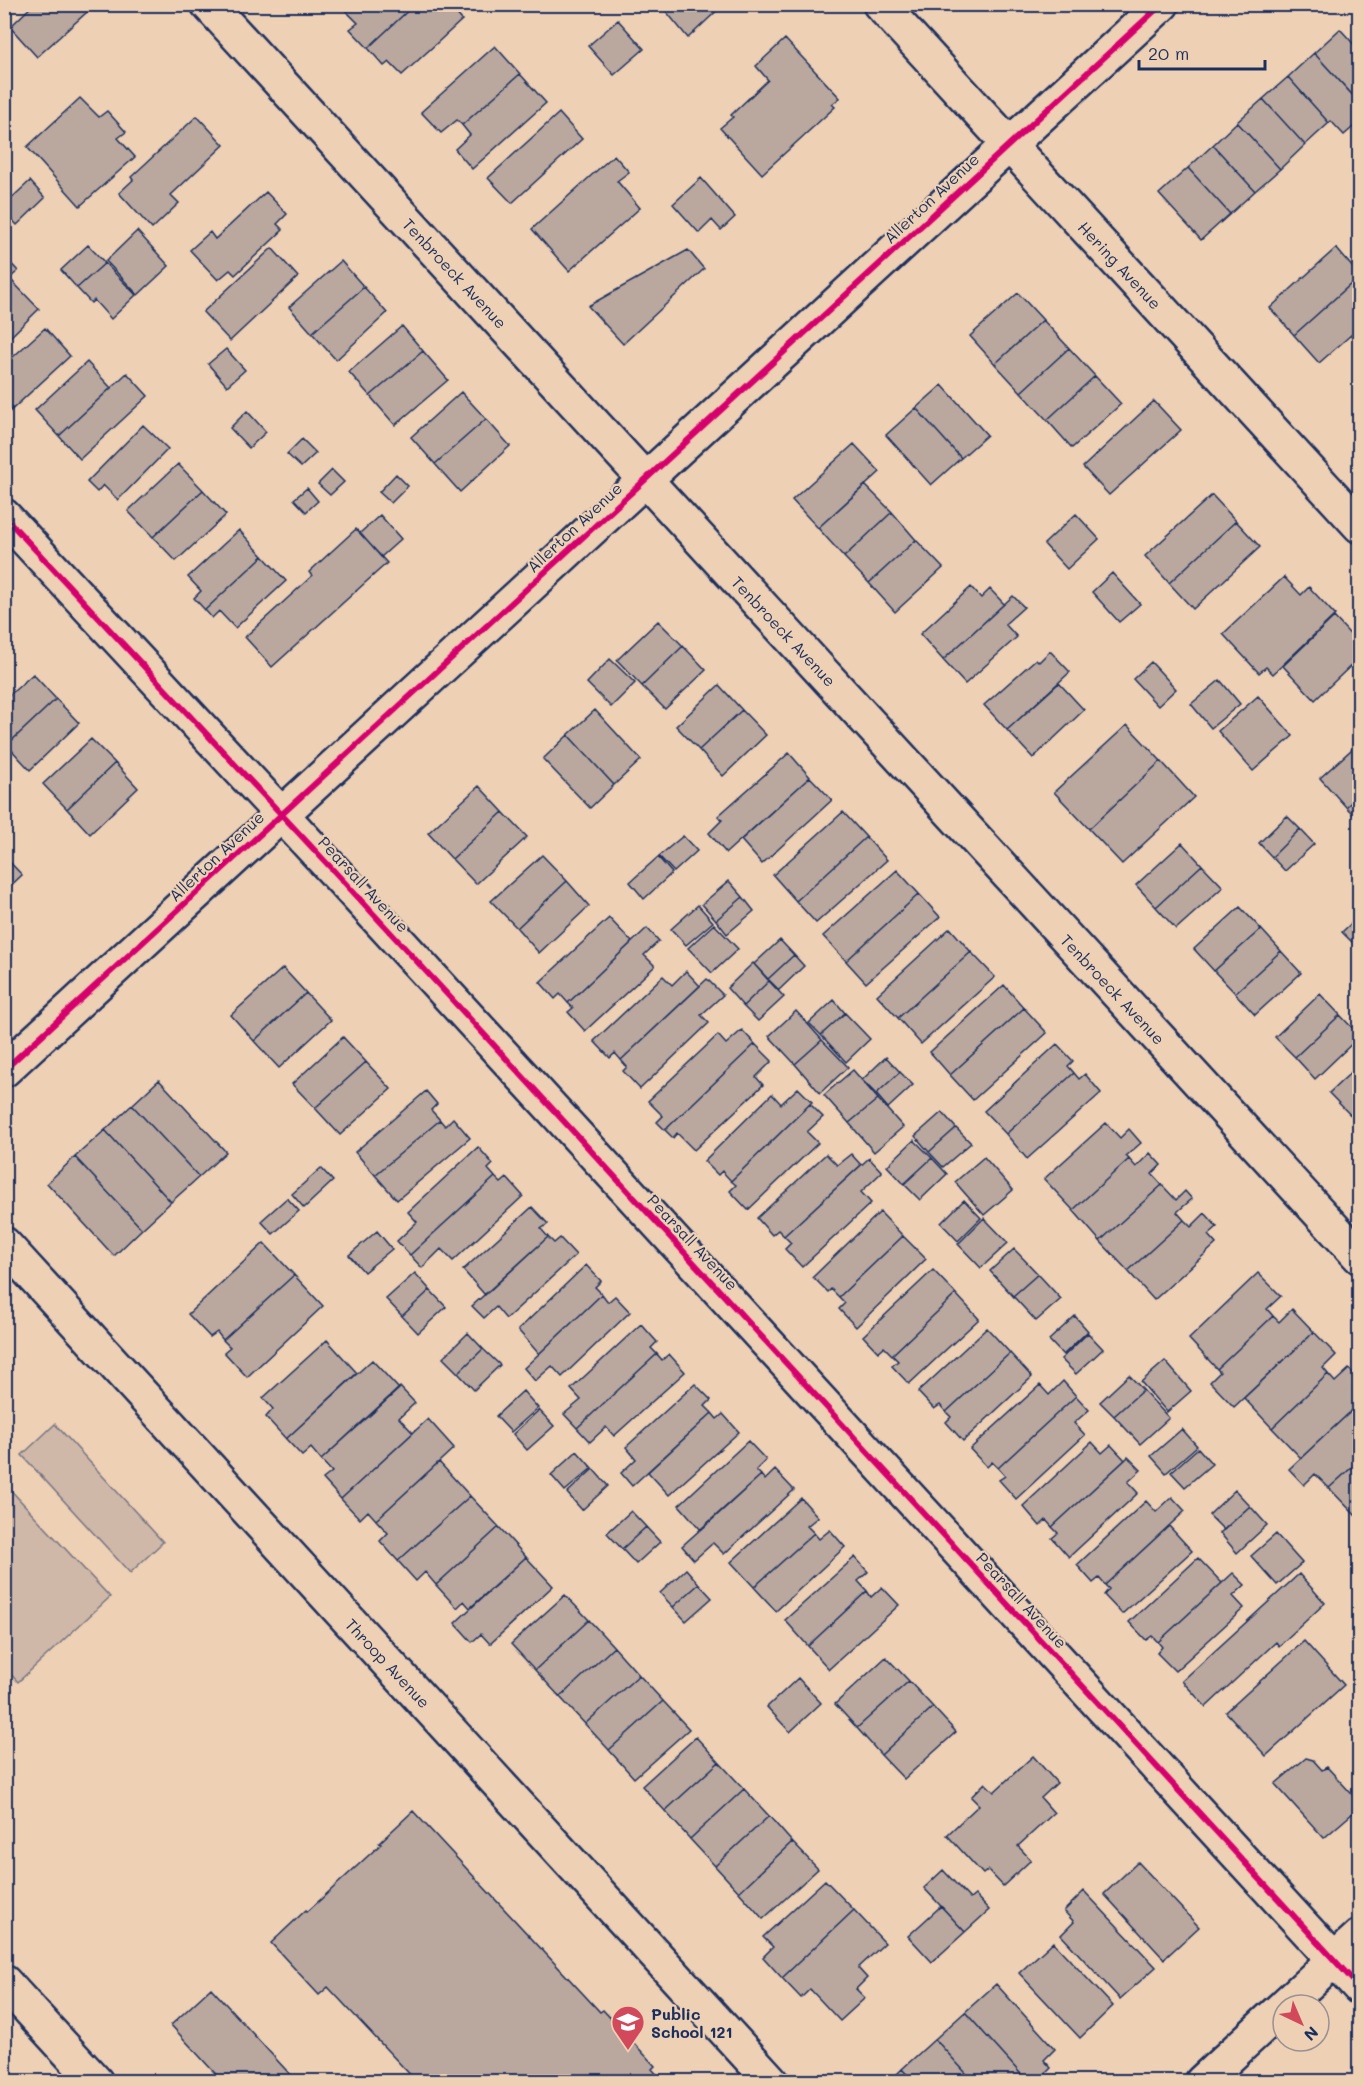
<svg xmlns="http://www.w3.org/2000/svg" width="1364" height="2086" viewBox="0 0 1364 2086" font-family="Mali,sans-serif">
<rect width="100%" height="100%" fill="#eed0b4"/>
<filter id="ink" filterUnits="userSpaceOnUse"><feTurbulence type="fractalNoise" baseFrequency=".0167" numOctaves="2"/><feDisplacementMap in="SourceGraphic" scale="12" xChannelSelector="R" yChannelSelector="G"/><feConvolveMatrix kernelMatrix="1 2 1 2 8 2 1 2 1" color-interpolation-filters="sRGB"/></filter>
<g filter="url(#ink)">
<path fill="#cfb8a8" stroke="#757483" stroke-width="1.5" d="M55,1424L163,1542L130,1573L22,1455Z
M5,1484L110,1597L18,1682L5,1668Z"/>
<path fill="#baa89f" stroke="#1b2f5e" stroke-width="1.5" d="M34,4H96L37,57L10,27Z
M347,4H415L368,48L350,29L358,23L343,8Z
M415,4H448L462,20L402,75L389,62L384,66L368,48Z
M660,4H724L688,38Z
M618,20L644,49L614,75L588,46Z
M1340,29L1360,51V96L1356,99L1314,53Z
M785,39L840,98L832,104L835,107L762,174L720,128L733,117L731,115L768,80L756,66Z
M495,46L520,74L462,125L457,120L441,133L421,112Z
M1314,53L1360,103V121L1344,135L1331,121L1329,123L1288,77Z
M520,74L546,103L472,169L455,149L470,135L462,125Z
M1288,77L1329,123L1305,145L1263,99Z
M80,98L99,117L107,111L126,132L118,138L135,157L80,206L27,147Z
M1263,99L1305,145L1280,169L1237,122Z
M559,113L582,139L512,203L488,178Z
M197,116L224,145L171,195L179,203L152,229L119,193L133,180L131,177Z
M1237,122L1280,169L1255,191L1213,145Z
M1213,145L1255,191L1230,214L1188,168Z
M614,155L629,172L617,181L640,208L569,271L532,229Z
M1188,168L1230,214L1201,240L1159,194Z
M701,178L735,217L721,230L712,220L699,233L673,204Z
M30,181L45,198L17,225L4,211V205Z
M266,192L287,214L277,224L283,230L235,275L230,270L218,280L190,250L210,232L215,239Z
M137,231L169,266L138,295L106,261Z
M88,245L105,263L77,288L61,270Z
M272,248L298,277L230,341L203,312Z
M1336,248L1360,276L1294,335L1270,308Z
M688,250L704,269L623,344L588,306Z
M4,256L18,271L4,283Z
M341,261L364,287L312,333L289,307Z
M105,263L136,295L111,319L94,300L91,303L77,288Z
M1360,276V327L1319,363L1294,335Z
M12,281L39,309L4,343V289Z
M364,287L387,313L336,360L312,333Z
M1018,293L1043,320L995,364L970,336Z
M1043,320L1069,348L1021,392L995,364Z
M402,326L423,351L370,396L349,372Z
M45,328L70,356L6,415L4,365Z
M1069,348L1095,376L1047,420L1021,392Z
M226,349L245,370L227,386L208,364Z
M423,351L448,380L395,425L370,396Z
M87,362L111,388L59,436L35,410Z
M127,373L148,396L80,459L59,436Z
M1095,376L1121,404L1072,448L1047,420Z
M942,385L987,435L961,458L916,408Z
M461,392L486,419L435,464L411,437Z
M1154,401L1181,430L1109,495L1083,467Z
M916,408L961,458L931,485L886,435Z
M247,411L266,432L249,448L230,428Z
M486,419L510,446L460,492L435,464Z
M143,425L168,449L118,500L103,485L97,492L87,482Z
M302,439L316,453L301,467L287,454Z
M854,444L880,472L818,528L792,500Z
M178,464L203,490L153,537L128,511Z
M332,470L344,482L330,495L318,484Z
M396,474L408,486L391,503L379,492Z
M865,485L892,512L844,557L818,528Z
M307,488L318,501L306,512L294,499Z
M203,490L226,515L176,561L153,537Z
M1212,495L1236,521L1169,583L1145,556Z
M892,512L916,540L869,583L844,557Z
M1076,514L1099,539L1067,569L1044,544Z
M380,515L401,539L381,557L360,533Z
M1236,521L1260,547L1193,609L1169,583Z
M356,529L387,563L272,667L245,637L312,576L309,572Z
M239,530L263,556L205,610L194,598L201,591L188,577Z
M916,540L943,568L895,612L869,583Z
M263,556L286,581L235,628L219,611L212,618L205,610Z
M1112,573L1140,604L1119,622L1092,592Z
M1284,577L1301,595L1309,587L1335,615L1273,674L1266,667L1259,673L1223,634Z
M971,587L981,598L990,589L1004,604L943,660L920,634Z
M1013,596L1024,607L1005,624L1017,637L965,684L943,660Z
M1334,617L1360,645V657L1315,700L1283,666Z
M658,621L683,646L642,686L617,660Z
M683,646L706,670L665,709L642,686Z
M1050,651L1070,672L1007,730L984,705L1036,659L1039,662Z
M610,659L635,683L611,707L587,683Z
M1151,662L1176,689L1158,706L1133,679Z
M33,674L56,699L7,745L4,743V700Z
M1220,680L1240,704L1211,728L1191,704Z
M1059,683L1084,710L1033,758L1007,730Z
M719,685L742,710L699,750L676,726Z
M1258,696L1293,736L1253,771L1218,731Z
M56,699L79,723L30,770L7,745Z
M595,710L641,760L614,785L568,735Z
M742,710L766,735L723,776L699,750Z
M1127,725L1161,761L1089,829L1054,792Z
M568,735L614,785L590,808L543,759Z
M91,739L115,763L67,809L43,784Z
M1360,742V794L1346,807L1320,778Z
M789,753L810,777L726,853L709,833L722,820L718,816Z
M1161,761L1194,797L1122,864L1089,829Z
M115,763L138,788L90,834L67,809Z
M810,777L832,800L762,864L741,840Z
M479,786L503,812L452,859L428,833Z
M1360,794V821L1346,807Z
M503,812L527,837L476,884L452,859Z
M843,812L866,837L796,901L773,875Z
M1287,816L1300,829L1272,857L1259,843Z
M1300,829L1314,844L1285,871L1272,857Z
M683,836L697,851L674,872L659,856Z
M866,837L887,860L816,923L796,901Z
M1182,843L1202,865L1156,907L1136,885Z
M542,855L567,881L517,928L491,901Z
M4,856L22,875L4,892Z
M658,857L672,873L644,899L630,882Z
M1202,865L1223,887L1176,929L1156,907Z
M897,870L919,894L846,961L823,936Z
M567,881L589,906L539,953L517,928Z
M729,881L743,897L716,920L702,904Z
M919,894L940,917L866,983L846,961Z
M743,897L754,911L727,934L716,920Z
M698,905L713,922L686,945L671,929Z
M1240,907L1261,929L1214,971L1194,949Z
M1360,915V943L1356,946L1342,932Z
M609,918L632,942L568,1003L560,994L555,999L540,982Z
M714,924L738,949L712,973L688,948Z
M647,928L659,941L644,955L655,966L585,1031L568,1012L573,1008L568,1003Z
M950,928L971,952L898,1018L877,995Z
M1261,929L1281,951L1235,993L1214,971Z
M780,940L794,955L768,979L754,964Z
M1281,951L1301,973L1255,1015L1235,993Z
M971,952L995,977L921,1044L898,1018Z
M794,955L804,966L779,990L768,979Z
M753,963L769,981L743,1006L727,988Z
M283,968L306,993L254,1041L231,1015Z
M686,971L700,986L621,1060L615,1053L610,1058L594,1041L663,976L672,985Z
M707,979L723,995L701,1015L709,1023L640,1089L623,1071L627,1067L621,1060Z
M769,981L784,997L758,1021L743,1006Z
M1004,985L1024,1008L950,1075L930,1052Z
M306,993L331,1020L279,1068L254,1041Z
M1320,994L1340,1015L1295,1057L1275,1037Z
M834,1000L845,1013L821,1035L809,1023Z
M1024,1008L1047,1033L973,1100L950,1075Z
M796,1011L822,1040L795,1064L769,1036Z
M845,1013L870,1039L846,1062L821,1035Z
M1340,1015L1360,1036L1315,1079L1295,1057Z
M742,1030L755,1044L665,1130L657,1122L663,1116L648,1101L718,1035L726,1044Z
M343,1037L366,1062L315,1108L292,1084Z
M822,1040L848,1067L820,1093L795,1064Z
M755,1044L772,1061L756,1077L763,1085L694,1150L677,1133L673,1138L665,1130Z
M1057,1044L1073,1061L1068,1066L1074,1073L1006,1134L984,1111Z
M886,1057L900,1072L876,1094L862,1080Z
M366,1062L391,1089L340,1135L315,1108Z
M1360,1064V1125L1329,1093Z
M853,1070L878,1099L849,1123L824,1095Z
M900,1072L913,1085L888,1108L876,1094Z
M1074,1073L1079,1079L1085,1074L1101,1093L1027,1159L1006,1134Z
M159,1080L226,1152L199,1177L132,1105Z
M798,1088L812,1102L731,1181L722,1171L718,1175L704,1161L772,1094L781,1104Z
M426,1091L437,1104L431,1110L440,1120L375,1175L355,1152Z
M878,1099L903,1127L874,1152L849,1123Z
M810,1104L823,1117L807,1132L818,1143L748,1210L730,1191L736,1185L731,1181Z
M132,1105L199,1177L171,1202L105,1130Z
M942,1112L956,1128L929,1152L915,1136Z
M453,1118L470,1138L397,1200L375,1175L440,1120L445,1126Z
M1106,1123L1120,1138L1129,1129L1141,1143L1126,1156L1129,1159L1073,1210L1044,1179Z
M956,1128L971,1143L943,1167L929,1152Z
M105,1130L171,1202L142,1229L75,1157Z
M914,1140L932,1158L904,1184L887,1166Z
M478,1147L493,1164L488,1169L495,1177L410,1255L397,1241L417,1222L408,1212Z
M1150,1153L1161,1165L1152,1174L1162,1185L1100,1241L1073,1210L1129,1159L1136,1167Z
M826,1154L837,1165L851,1154L861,1165L784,1236L778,1230L772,1235L757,1218Z
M75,1157L142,1229L114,1256L47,1183Z
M984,1157L1013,1190L984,1215L955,1182Z
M869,1158L882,1172L861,1192L871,1203L802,1267L785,1249L791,1243L784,1236Z
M932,1158L947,1174L920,1200L904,1184Z
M321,1168L333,1181L304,1208L292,1194Z
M495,1177L501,1183L507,1178L523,1196L453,1261L441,1249L422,1268L410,1255Z
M1162,1185L1176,1200L1185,1191L1192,1199L1177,1212L1184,1220L1128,1271L1100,1241Z
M287,1198L299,1211L273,1234L261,1221Z
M964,1200L981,1218L958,1241L941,1223Z
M532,1207L548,1224L541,1229L548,1237L485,1295L463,1270Z
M880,1212L903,1236L839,1297L831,1289L828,1292L813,1277Z
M1205,1213L1217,1227L1208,1235L1216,1244L1154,1300L1128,1271L1184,1220L1191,1227Z
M984,1218L1008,1243L981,1268L958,1244Z
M377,1231L392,1249L364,1272L349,1255Z
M903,1236L926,1259L856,1327L839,1309L845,1303L839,1297Z
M548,1237L554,1243L560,1238L576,1255L506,1319L496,1307L484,1318L472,1306Z
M264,1243L294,1275L223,1340L217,1332L210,1337L188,1314Z
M1014,1249L1038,1274L1013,1296L990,1271Z
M586,1265L601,1281L595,1287L602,1294L539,1354L518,1330Z
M933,1270L956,1294L892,1355L884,1347L878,1352L863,1336Z
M415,1273L430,1290L402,1316L386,1299Z
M1258,1273L1281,1296L1267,1309L1273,1316L1217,1369L1189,1339Z
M1038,1274L1061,1299L1036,1321L1013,1296Z
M294,1275L323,1306L247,1377L224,1352L230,1347L223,1340Z
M430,1290L446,1307L418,1333L402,1316Z
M602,1294L608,1302L615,1296L630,1312L562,1377L552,1366L535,1381L524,1368Z
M956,1294L979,1319L909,1384L892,1366L898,1361L892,1355Z
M1292,1309L1314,1332L1234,1407L1210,1382L1220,1372L1217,1369L1273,1316L1279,1322Z
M1075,1316L1088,1331L1063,1355L1049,1340Z
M641,1324L657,1342L651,1348L657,1354L577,1428L564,1414L581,1400L571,1389Z
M987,1328L1010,1353L946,1412L940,1405L934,1409L918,1392Z
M1314,1332L1336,1355L1323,1368L1328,1374L1272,1428L1244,1398Z
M468,1333L483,1349L458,1373L443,1358Z
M1088,1333L1103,1349L1076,1374L1061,1359Z
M327,1340L357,1373L286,1439L266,1417L273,1409L263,1398Z
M483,1349L500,1365L474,1390L458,1373Z
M1010,1353L1032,1377L963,1441L946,1422L951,1417L946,1412Z
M657,1354L662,1360L669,1354L685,1372L614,1436L606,1427L590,1442L577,1428Z
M372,1360L399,1389L321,1460L311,1448L302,1456L286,1439Z
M1165,1361L1191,1391L1167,1412L1141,1382Z
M1349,1369L1360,1380L1353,1388L1360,1395V1403L1301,1458L1272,1428L1328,1374L1335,1382Z
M1129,1375L1143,1390L1114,1416L1100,1402Z
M1063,1381L1076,1396L998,1468L992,1462L987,1467L970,1449L1040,1385L1049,1395Z
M695,1384L711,1400L705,1406L712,1413L632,1486L621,1473L636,1459L626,1447Z
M400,1387L415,1403L399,1418L413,1433L341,1499L323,1479L332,1472L321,1460Z
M1143,1390L1169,1418L1140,1444L1114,1416Z
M523,1391L538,1408L511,1432L496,1416Z
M1076,1396L1089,1410L1074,1423L1085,1435L1016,1499L999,1480L1005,1476L998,1468Z
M1360,1403V1460L1329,1488L1315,1474L1304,1485L1289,1469Z
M539,1410L554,1426L527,1450L513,1434Z
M712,1413L717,1419L723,1414L739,1432L669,1495L648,1472Z
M428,1419L454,1448L376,1520L368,1511L360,1519L341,1499Z
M1182,1429L1197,1446L1166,1473L1151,1456Z
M748,1441L766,1460L756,1470L761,1475L701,1530L679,1505Z
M1092,1442L1102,1453L1111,1445L1125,1460L1052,1527L1046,1520L1040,1526L1023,1506Z
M1198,1448L1212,1464L1185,1487L1171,1472Z
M577,1451L592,1468L565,1491L551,1475Z
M1128,1457L1141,1470L1128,1482L1138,1493L1069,1557L1052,1538L1058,1533L1052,1527Z
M1360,1460V1517L1358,1518L1329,1488Z
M439,1462L470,1496L398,1561L380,1541L388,1533L376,1520Z
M593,1469L608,1486L582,1510L567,1493Z
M775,1470L794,1490L724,1554L713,1543L694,1560L682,1546L761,1475L765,1480Z
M1235,1490L1250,1506L1224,1530L1209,1515Z
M470,1496L499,1527L436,1585L425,1572L416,1581L398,1561Z
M1172,1497L1185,1511L1105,1585L1099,1578L1093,1583L1077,1565L1146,1501L1156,1512Z
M801,1498L818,1517L807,1526L814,1533L754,1587L731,1562Z
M1250,1506L1267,1525L1237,1553L1220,1533Z
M631,1511L646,1527L622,1549L607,1533Z
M1169,1526L1192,1551L1122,1614L1104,1595L1109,1589L1105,1585Z
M499,1527L526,1557L470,1608L464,1601L457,1608L436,1585Z
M646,1527L660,1542L636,1564L622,1549Z
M830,1530L845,1547L776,1611L754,1587L814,1533L819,1539Z
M1276,1534L1302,1563L1277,1585L1251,1556Z
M526,1557L553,1586L490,1644L481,1634L472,1642L455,1623Z
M855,1557L868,1572L858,1581L867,1591L808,1646L785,1620Z
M1198,1558L1222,1583L1158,1642L1152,1636L1146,1640L1129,1622Z
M686,1569L699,1584L673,1607L660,1593Z
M1233,1573L1245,1585L1233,1596L1244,1608L1175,1671L1157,1653L1162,1647L1158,1642Z
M1299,1574L1325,1603L1279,1646L1276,1642L1206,1707L1182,1681Z
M699,1584L712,1598L686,1621L673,1607Z
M882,1587L899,1605L829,1669L808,1646L867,1591L871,1597Z
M565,1595L589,1620L535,1670L511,1644Z
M589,1620L614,1647L560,1697L535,1670Z
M1304,1641L1344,1685L1266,1756L1226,1712Z
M614,1647L639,1675L585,1724L560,1697Z
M886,1657L909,1681L857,1728L835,1704Z
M639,1675L663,1701L609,1750L585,1724Z
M798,1678L821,1703L790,1732L767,1707Z
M909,1681L933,1707L881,1755L857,1728Z
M663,1701L689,1729L634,1778L609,1750Z
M933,1707L956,1732L904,1779L881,1755Z
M696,1737L719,1762L665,1811L642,1786Z
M1033,1756L1057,1783L1041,1798L1054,1813L1018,1846L1031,1860L1003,1886L988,1870L983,1874L947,1835L979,1805L971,1797L985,1783L994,1792Z
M1306,1758L1313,1760L1322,1770L1327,1767L1360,1803V1807L1324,1838L1275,1784Z
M719,1762L744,1789L690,1839L665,1811Z
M744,1789L769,1816L715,1866L690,1839Z
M413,1811L600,2012L603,2010L655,2066L652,2069L664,2082H417L328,1987L319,1995L271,1943L306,1910L307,1912L381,1844L379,1843Z
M769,1816L792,1842L739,1892L715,1866Z
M792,1842L818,1869L763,1919L739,1892Z
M1138,1862L1199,1927L1164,1959L1104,1894Z
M943,1870L970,1899L975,1895L989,1910L965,1932L924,1888Z
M825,1880L854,1910L782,1978L763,1957L773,1947L763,1937Z
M1084,1891L1156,1967L1120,1999L1061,1935L1074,1922L1064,1911Z
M941,1906L965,1932L932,1962L908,1936Z
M854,1910L885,1943L858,1968L867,1978L856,1989L865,1998L840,2021L810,1989L801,1998L782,1978Z
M1053,1942L1113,2006L1080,2038L1019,1973Z
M996,1984L1055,2049L1044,2060L1051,2068L1037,2082H1028L965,2012Z
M211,1988L297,2082H223L171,2025Z
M965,2012L1028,2082H974L935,2039Z
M935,2039L974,2082H914L902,2069Z
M902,2069L914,2082H889Z"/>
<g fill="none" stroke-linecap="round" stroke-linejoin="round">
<defs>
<path id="street" d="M208,4L1360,1257
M880,4L1360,526
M4,516L333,870L1360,1988
M4,1244L772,2082
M4,1982L96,2082
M1285,2005L1360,1936
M1202,2082L1283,2007"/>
<path id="secondary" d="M4,1070L1162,4"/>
</defs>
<use href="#street" stroke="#1b2f5e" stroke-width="38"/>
<use href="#secondary" stroke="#1b2f5e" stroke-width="38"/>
<use href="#street" stroke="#eed0b4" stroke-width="33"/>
<use href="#secondary" stroke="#eed0b4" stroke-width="33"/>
<defs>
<path id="cycleway" d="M4,516L333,870L1360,1988
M4,1070L1162,4"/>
</defs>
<use href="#cycleway" stroke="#eed0b4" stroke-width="10"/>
<use href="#cycleway" stroke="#d6006c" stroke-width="6"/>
</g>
</g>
<defs>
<symbol id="school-pin" viewBox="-11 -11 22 30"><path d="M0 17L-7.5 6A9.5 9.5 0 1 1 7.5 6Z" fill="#d1495b" stroke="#eed0b4"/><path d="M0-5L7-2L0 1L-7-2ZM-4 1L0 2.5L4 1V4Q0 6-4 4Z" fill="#fff"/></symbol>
</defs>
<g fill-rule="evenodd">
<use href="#school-pin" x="609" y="2003" width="38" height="52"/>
</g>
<g text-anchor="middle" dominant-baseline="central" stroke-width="4.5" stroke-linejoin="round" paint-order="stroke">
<g font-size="16" fill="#1b2f5e" stroke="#eed0b4">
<text transform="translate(931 198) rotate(-43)">Allerton Avenue</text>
<text transform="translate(1120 265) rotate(47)">Hering Avenue</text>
<text transform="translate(455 273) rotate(47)">Tenbroeck Avenue</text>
<text transform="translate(574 527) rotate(-43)">Allerton Avenue</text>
<text transform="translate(784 631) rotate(47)">Tenbroeck Avenue</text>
<text transform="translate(216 856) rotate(-43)">Allerton Avenue</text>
<text transform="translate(364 884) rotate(47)">Pearsall Avenue</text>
<text transform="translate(1113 989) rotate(47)">Tenbroeck Avenue</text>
<text transform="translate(693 1242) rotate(47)">Pearsall Avenue</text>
<text transform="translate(1022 1600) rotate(47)">Pearsall Avenue</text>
<text transform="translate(388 1663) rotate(47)">Throop Avenue</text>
</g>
<g font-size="16" font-weight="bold" fill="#1b2f5e" stroke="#eed0b4" text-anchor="start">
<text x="651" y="2013">Public<tspan x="651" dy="18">School 121</tspan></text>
</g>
</g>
<rect width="1364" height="2086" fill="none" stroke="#eed0b4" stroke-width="24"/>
<rect x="12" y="12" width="1340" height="2062" fill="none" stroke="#1b2f5e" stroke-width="2" filter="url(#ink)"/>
<g transform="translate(1301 2023) rotate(136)"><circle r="28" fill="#eed0b4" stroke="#9a9092" stroke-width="1.5"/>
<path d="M0-4.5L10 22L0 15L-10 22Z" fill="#d1495b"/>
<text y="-9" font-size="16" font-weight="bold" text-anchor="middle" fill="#1b2f5e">N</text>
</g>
<path d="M1139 60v9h126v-9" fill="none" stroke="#1b2f5e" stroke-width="3"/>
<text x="1148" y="60" font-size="18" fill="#1b2f5e" stroke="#eed0b4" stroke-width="4.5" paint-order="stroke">20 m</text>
</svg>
